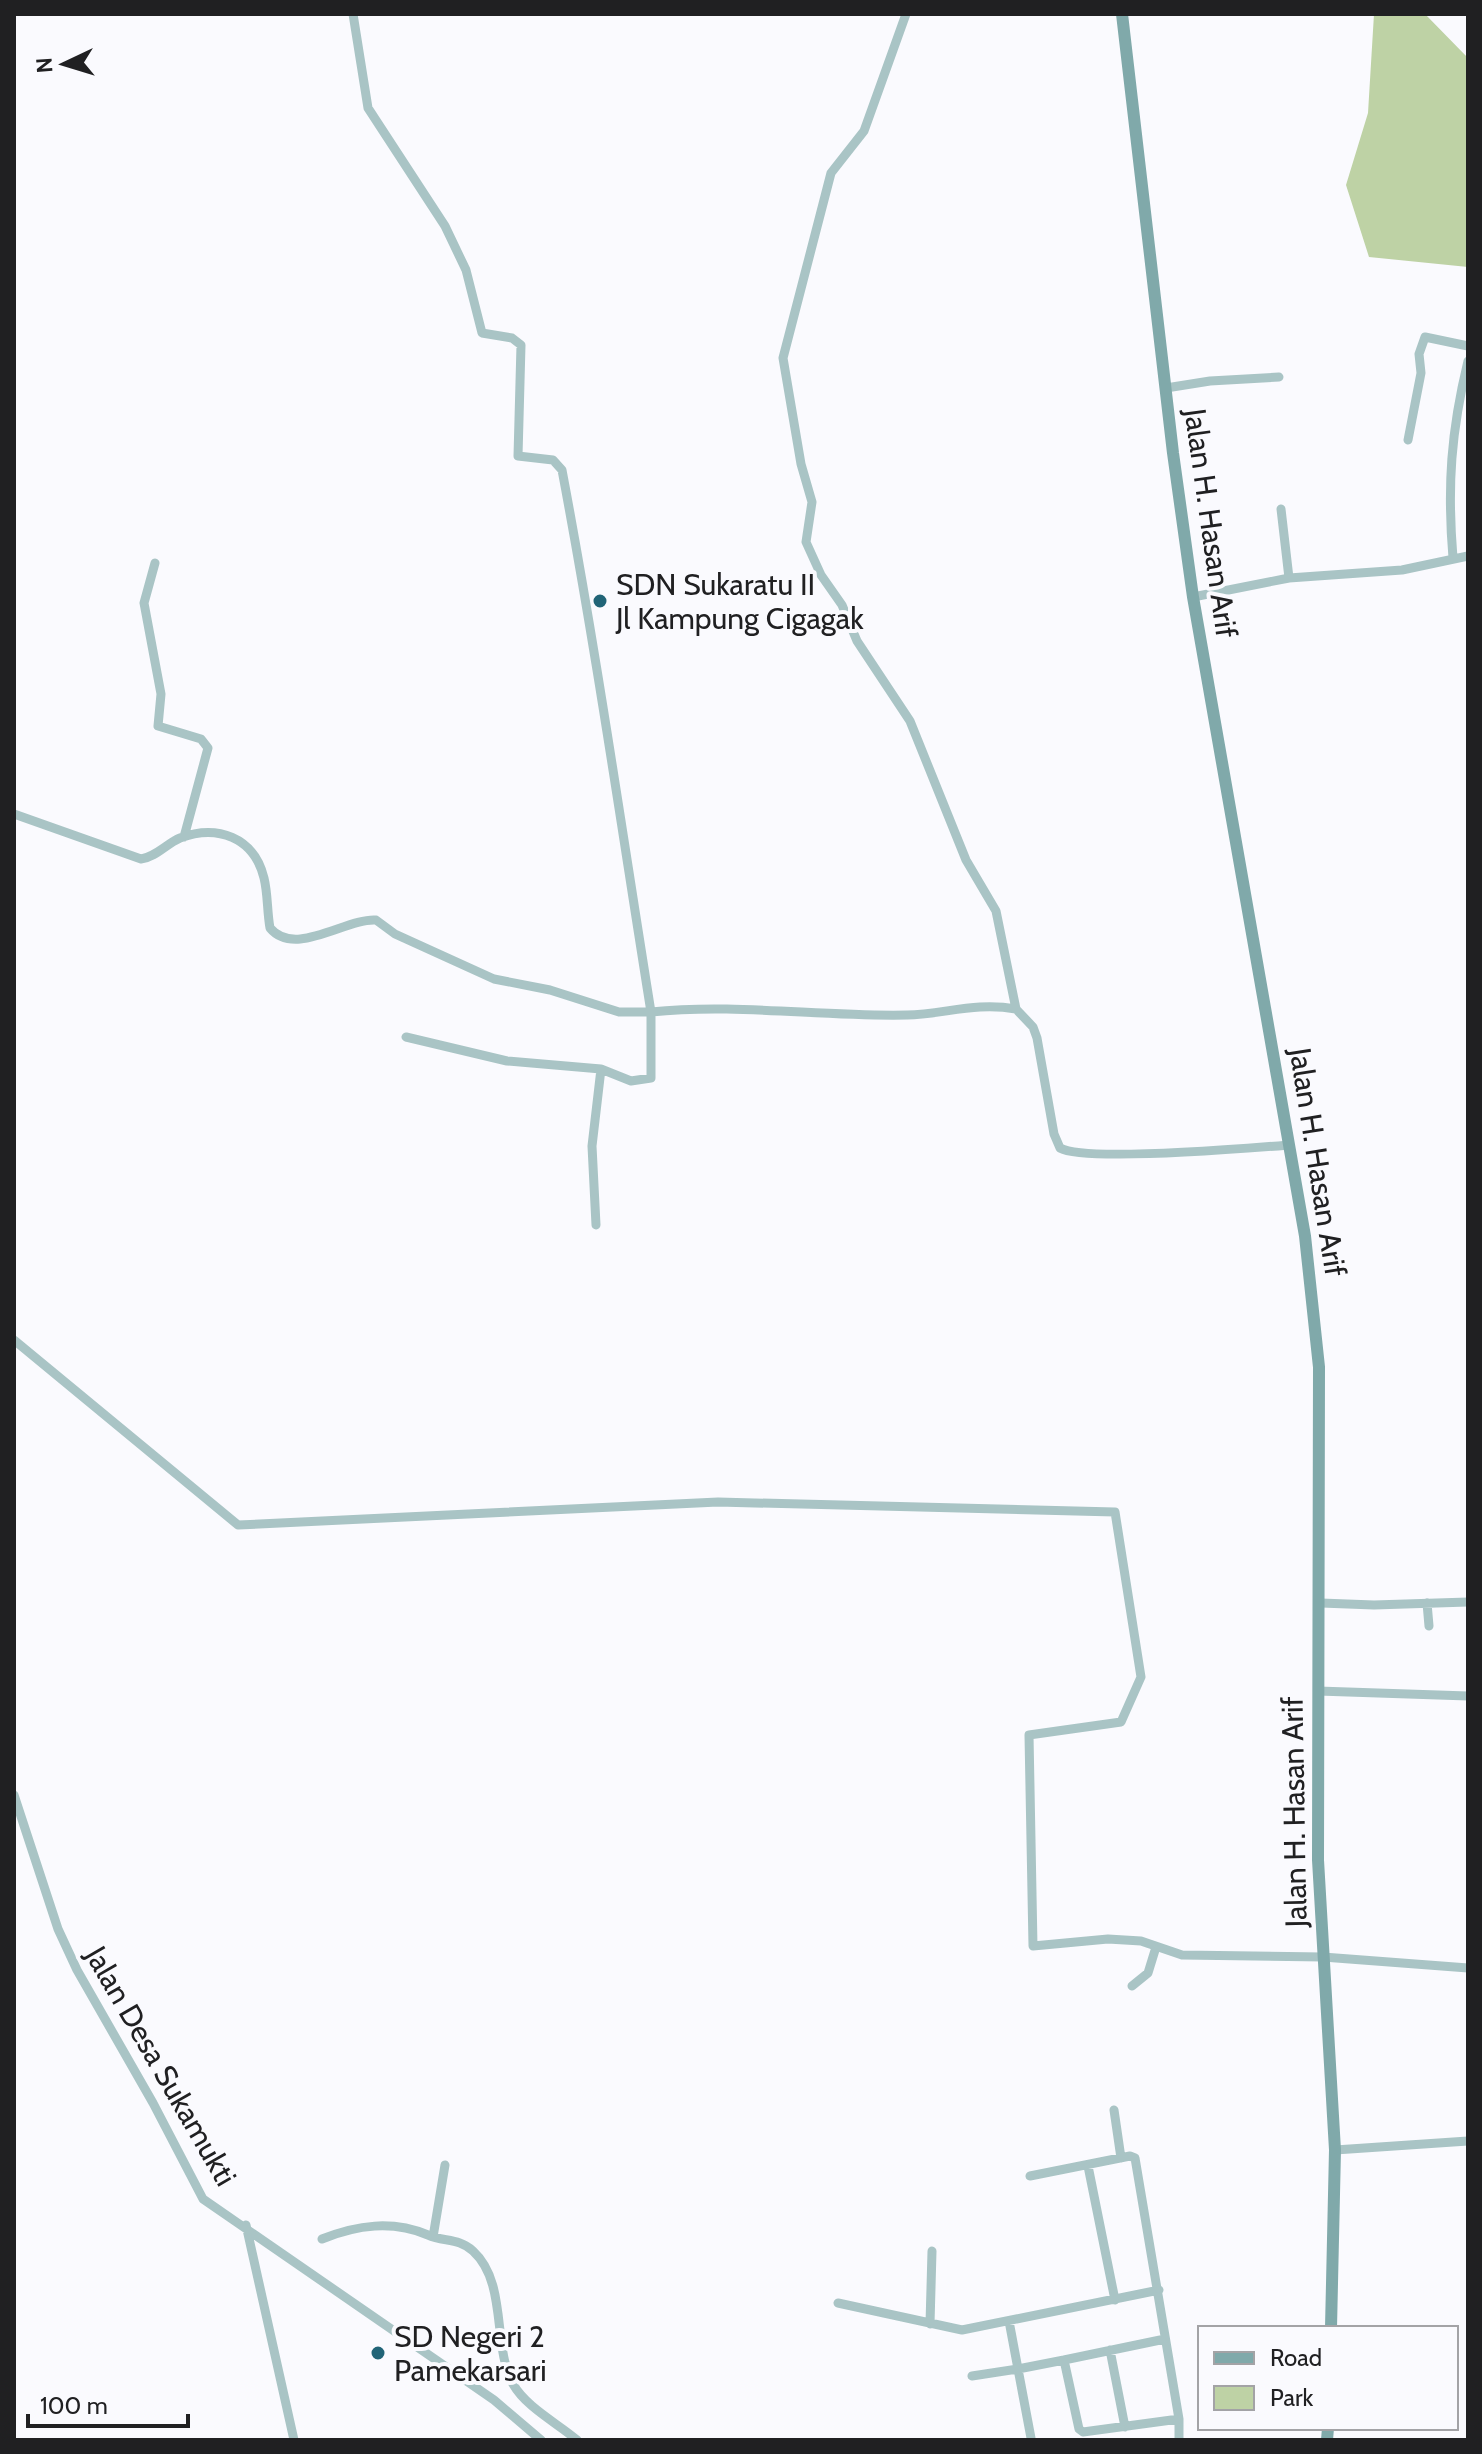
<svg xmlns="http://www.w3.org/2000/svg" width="1482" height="2454" viewBox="0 0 1482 2454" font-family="Cabin,sans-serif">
<rect width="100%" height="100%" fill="#fafafe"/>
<path fill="#bed2a5" d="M1374,14H1425L1468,58V267L1369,257L1346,185L1368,113Z"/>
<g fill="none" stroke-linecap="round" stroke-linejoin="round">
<path stroke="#a9c4c5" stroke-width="9" d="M353,14L368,108L445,226L466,270L482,333L512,338L521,345L518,456L553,460L562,470C596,650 622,831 651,1012C737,1003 821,1017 907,1015C945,1014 975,1002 1016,1009
M906,14L864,131L831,173L783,358L801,464L812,502L806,542L821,575L842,605L857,641L910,721L966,860L996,911L1016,1009L1033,1027L1037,1038L1054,1134L1060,1148C1084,1162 1252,1148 1289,1145
M1166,388L1210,381L1279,377
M1408,440L1421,373L1419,354L1425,337L1468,346
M1281,509L1289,578
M1453,558C1447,486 1451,431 1468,361
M155,563L144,603L161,694L158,726L201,739L208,748L184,837
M1193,597L1289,578L1402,570L1468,556
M14,814L141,859C156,857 166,844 180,838C217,824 254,837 264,878C268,894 267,912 270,928C295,958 346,918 376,920L395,934L494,979L550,990L619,1012H651V1078L631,1081L601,1069L592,1146L596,1225
M406,1037L507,1061L601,1069
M14,1340L238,1525L718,1502L1115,1512L1141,1677L1121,1722L1029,1735L1033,1946L1108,1939L1141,1941L1182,1955L1323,1957L1468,1968
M1321,1603L1374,1605L1468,1602
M1427,1603L1429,1626
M1318,1691L1468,1696
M14,1795L58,1929L77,1970L153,2103L203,2199L494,2400L541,2440
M1132,1986L1148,1973L1156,1947
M1114,2110L1121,2158
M1335,2150L1468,2141
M1088,2166L1115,2300
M1030,2176L1130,2156L1135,2158L1179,2419V2440
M246,2225L294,2440
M433,2237L445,2165
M322,2239C357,2225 392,2220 428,2235C444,2242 459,2238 473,2251C508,2283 492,2346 513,2384C526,2407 557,2423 577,2440
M838,2303L962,2330L1159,2290
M930,2324L932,2251
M1110,2350L1125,2427
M1064,2360L1165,2339
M972,2376L1018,2369L1009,2321
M1031,2438L1018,2369L1064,2360L1079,2429L1083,2432L1179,2419"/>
<path stroke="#80a9aa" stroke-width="12" d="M1122,14L1173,453L1193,597L1305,1236L1319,1367L1318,1860L1335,2150L1331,2328
M1327,2440L1328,2428"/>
</g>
<g fill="#216477" stroke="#fafafe" stroke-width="3">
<circle cx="600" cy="601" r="8"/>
<circle cx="378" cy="2353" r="8"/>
</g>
<g text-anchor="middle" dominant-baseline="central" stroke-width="8" stroke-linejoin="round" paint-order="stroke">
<g font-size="30" fill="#202022" stroke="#fafafe">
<text transform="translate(1211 523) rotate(82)">Jalan H. Hasan Arif</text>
<text transform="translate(1318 1162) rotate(81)">Jalan H. Hasan Arif</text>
<text transform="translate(1294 1812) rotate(-91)">Jalan H. Hasan Arif</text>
<text transform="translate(161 2066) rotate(60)">Jalan Desa Sukamukti</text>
</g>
<g font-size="30" fill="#202022" stroke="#fafafe" text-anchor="start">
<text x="616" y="584">SDN Sukaratu II<tspan x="616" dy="34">Jl Kampung Cigagak</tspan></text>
<text x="394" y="2336">SD Negeri 2<tspan x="394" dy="34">Pamekarsari</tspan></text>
</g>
</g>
<rect width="1482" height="2454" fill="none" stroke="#202022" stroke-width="32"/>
<rect x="1198" y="2326" width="260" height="104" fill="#fafafe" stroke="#a3a3a6" stroke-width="2"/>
<rect x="1214" y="2352" width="40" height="12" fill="#80a9aa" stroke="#a3a3a6" stroke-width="2"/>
<text x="1270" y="2366" font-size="24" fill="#202022">Road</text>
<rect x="1214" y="2386" width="40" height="24" fill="#bed2a5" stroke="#a3a3a6" stroke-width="2"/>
<text x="1270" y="2406" font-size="24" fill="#202022">Park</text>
<g transform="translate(64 64) rotate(266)" stroke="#fafafe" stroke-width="6" paint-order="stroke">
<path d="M0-6L14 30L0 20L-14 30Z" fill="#202022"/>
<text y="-12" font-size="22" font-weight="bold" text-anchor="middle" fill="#202022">N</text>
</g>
<path d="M28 2414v12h160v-12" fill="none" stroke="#202022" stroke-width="4"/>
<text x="40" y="2414" font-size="24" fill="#202022" stroke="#fafafe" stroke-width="6" paint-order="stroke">100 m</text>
</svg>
